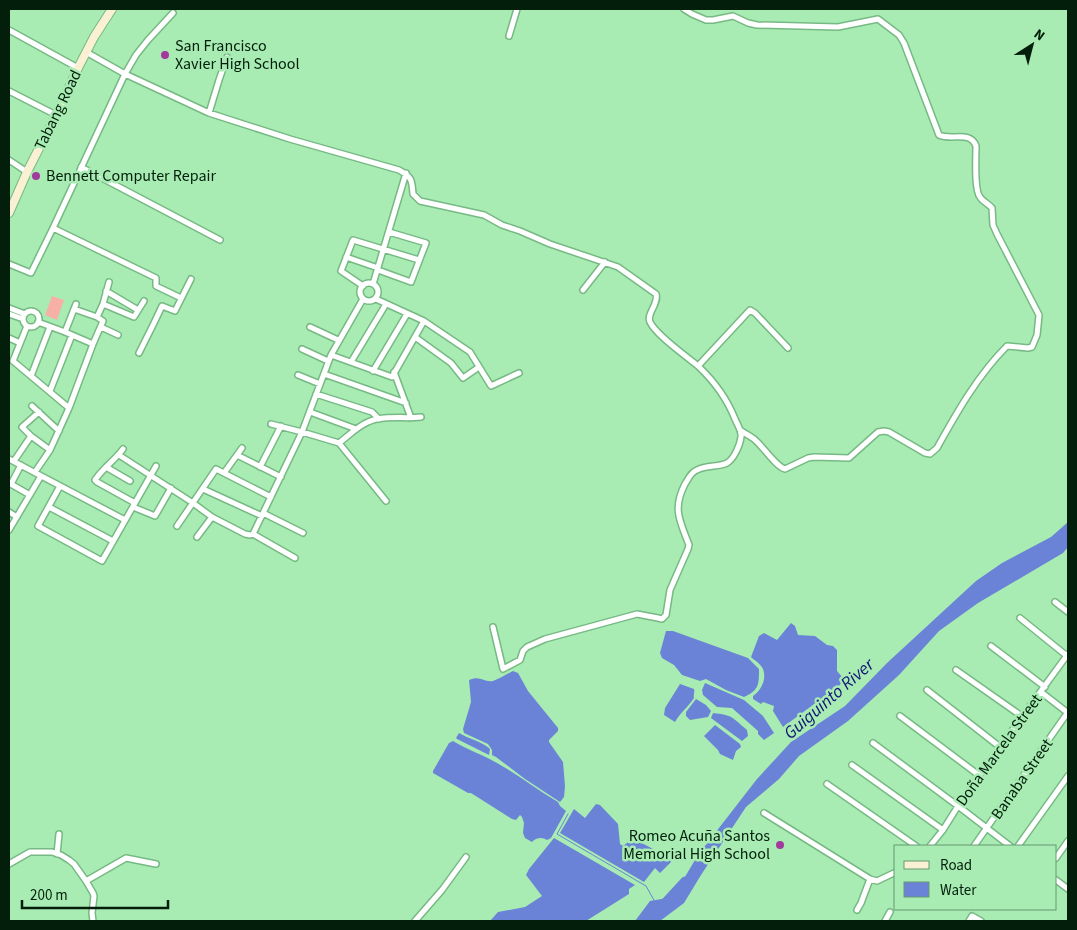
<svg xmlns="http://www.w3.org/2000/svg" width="1077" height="930" viewBox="0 0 1077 930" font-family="'Source Sans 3',sans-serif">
<rect width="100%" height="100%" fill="#a8ecb4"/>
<path fill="#f7b0a4" d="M52,296L64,300L57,320L45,315Z"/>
<path fill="#6a83d6" d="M1068,522V547L1063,553L978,603L939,631L899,675L848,721L799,756L779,779L746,807L701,875L684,903L660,921H635L650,901L673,897L698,855L757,779L791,742L845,706L887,663L976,581L1002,563L1051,537Z
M791,623L795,626L798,635L815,636L827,645L833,646L837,650V671L843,678L840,685L783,727L773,711L774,706L763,702L761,704L753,699V696C761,691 767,679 763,669C761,664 754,660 751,657L759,636L764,633L777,640Z
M666,631H673L748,658L759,669C759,685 759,690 744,697L726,690L706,679L700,681L682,675L674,665L662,658L660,653Z
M513,671L518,673L528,691L558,728V731L549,740V742L563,762L565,786L564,797L560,802L525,779L496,757L492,755V750L488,744L464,733L463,729L471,702L469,680C481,675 484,683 493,681C499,679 507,674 513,671Z
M705,683L744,700L763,716L774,733L764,740L758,734V731L732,708L717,707L703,695L702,690Z
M680,684L694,689C695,692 693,695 694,698C688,707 680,713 675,722L664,715L665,708Z
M696,699L706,705L711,711L708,717L690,720L686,716V712Z
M713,713C733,715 733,718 747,730L748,736L742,741L711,718Z
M715,725L740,744L741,747L736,751L733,760L720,754L718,750L704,736Z
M459,733C467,738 483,742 490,749L489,755L457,739L456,738Z
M453,741C469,751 487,756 502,766C521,777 539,791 558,802L560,806L566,811L551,838L547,840C543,837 536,837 532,842L525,838L523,833L524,823L522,817L520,815L516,820L512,819L471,793H468L433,773V771L449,743Z
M596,804L600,805L618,824L620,844L623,846L631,840L638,841L670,858L671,862L660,873L655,868L644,882L560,833L574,809L585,818Z
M554,838L635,885L629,889V894L586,921H490L498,912L525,907L542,896L526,875L529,869Z"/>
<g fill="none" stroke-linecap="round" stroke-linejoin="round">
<path stroke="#6a83d6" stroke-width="1" d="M568,814L557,834L646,886L655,902"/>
<path stroke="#6a83d6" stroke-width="9" d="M662,906L685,881"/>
<defs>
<path id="minor" d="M684,9L692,14L706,20H713L733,16L748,23L757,25L838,27L878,19L899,35L904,43L939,135C952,141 970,130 976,146C976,157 974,190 980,197C983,202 989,204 992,208L993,225L997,234L1039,315L1037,335L1032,347L1028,348L1007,346C978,375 957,412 937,448L930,454L925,453L889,432L884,431L878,432L849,458L814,457L808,458L785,469C775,466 763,446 754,439C750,436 744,433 740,430
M173,13L148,40L136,55L125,74L53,228L156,278V286L181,298
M9,30L78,68
M509,36L517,9
M86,52L125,74L209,113L290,139L399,170C412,177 412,180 413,194L420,201L484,215L502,225L520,231L550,244L618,267L656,294C659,304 646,314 650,322C656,335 686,356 698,366C714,381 727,399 735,419C737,424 742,431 741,437C740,445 734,459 727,463C720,467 706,465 697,470C691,472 689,478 685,484C672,509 680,521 689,545L688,549L670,590L666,615L662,619L658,618L637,614L545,639L527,647L523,651L520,660L503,669L493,627
M9,91L56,115
M209,113L219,80L227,57
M9,160L27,172
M81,167L220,240
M346,257L378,268
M9,264L31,273L53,228
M378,270L411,282L426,243L389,232
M360 292a9 9 0 1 1 18 0a9 9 0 1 1-18 0Z
M373,284L406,173
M363,286L341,271L353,240L419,260
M583,290L605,262
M106,291L138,310
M376,299L424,321L470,352L491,386L519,373
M103,304L134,317L144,301
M9,308L25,314
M23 319a8 8 0 1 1 16 0a8 8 0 1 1-16 0Z
M9,314L23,319
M97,317L103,304L109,282
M38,322L65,332L93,344
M27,326L13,361L69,408L50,450L35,472
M101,327L118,335
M310,327L338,340
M65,332L76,304
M415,337L451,363L463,378L479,367
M9,338L20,343
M302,349L328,361
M139,353L154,323L162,306L175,311L191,279
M331,355L392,377L424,321
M351,362L386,304
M698,366L750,310L755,313L788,348
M373,371L407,314
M394,372L411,418
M324,374L406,403
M298,375L320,384
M31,376L50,327
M50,391L72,335
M316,394L372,412L379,419
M32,406L59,431
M69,408L93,344L103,321L97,317L74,309
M39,412L22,427L31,436L50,450
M310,412L356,429
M271,424L302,432L339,443L386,501
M339,443C348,436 358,426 368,422C383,415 405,419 421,417
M123,449C115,460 103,468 95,480L97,482L135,503
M119,455L193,503L212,517L245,534L250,535L253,534L295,558
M237,455L281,477
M9,459L125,520
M14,461L31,436
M106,467L130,481
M260,467L281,426
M224,473L242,448
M9,483L30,495
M11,484L21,465
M60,486L38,526L102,561L156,466
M203,489L262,516
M49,507L113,541
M133,507L155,516L171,488
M9,512L17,517
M263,513L303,533
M177,526L216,469L271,497
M9,530L41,476
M253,534L302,432L331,355L363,299
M197,537L212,517
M1055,602L1068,612
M1020,618L1067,656
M991,646L1045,687
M956,670L1023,717
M927,690L1000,747
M1041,692L1068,713
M900,716L980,776
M873,743L958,806L1010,846
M852,765L943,830
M827,784L916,846
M764,813L870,879L877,881L896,872
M930,846L943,830L958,806L1000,747L1068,654
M974,846L1068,712
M1018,846L1068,776
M57,854L59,834
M1056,858L1068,841
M9,864L30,852H52L61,855L69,860L74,864L86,881L93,893L94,896L92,913L93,921
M1056,880L1068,889
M86,881L126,858L156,864
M857,910L861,903L870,879
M415,921L442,890L466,857
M885,921L890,912
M969,921L972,916L981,921"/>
<path id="secondary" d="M9,213L27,172L56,115L78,68L94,37L112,9"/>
</defs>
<use href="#minor" stroke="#77b984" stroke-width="8"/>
<use href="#secondary" stroke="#77b984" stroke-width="10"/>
<use href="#minor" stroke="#fff" stroke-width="5"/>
<use href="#secondary" stroke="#faf0d4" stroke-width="8"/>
</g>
<g fill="#a23a9d" stroke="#a8ecb4" stroke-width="2">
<circle cx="165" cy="55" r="5"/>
<circle cx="36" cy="176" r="5"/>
<circle cx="780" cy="845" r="5"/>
</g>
<g text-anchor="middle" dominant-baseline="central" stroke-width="5" stroke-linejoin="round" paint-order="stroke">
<g font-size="16" fill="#031e0a" stroke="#a8ecb4" text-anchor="start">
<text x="175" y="46">San Francisco<tspan x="175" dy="18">Xavier High School</tspan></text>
<text x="46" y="176">Bennett Computer Repair</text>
<text x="770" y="836" text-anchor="end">Romeo Acuña Santos<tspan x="770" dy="18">Memorial High School</tspan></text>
</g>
<g font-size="16" fill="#031e0a" stroke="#a8ecb4">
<text transform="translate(58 110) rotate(-64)">Tabang Road</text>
<text transform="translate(999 750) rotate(-54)">Doña Marcela Street</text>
<text transform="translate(1022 779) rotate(-55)">Banaba Street</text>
</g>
<g font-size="18" font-style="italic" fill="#121577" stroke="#a8ecb4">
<text transform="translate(829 699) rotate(-41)">Guiguinto River</text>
</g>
</g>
<rect width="1077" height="930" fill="none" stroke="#031e0a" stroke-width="20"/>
<rect x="894" y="845" width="162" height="65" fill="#a8ecb4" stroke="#669a70"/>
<rect x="904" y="861" width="25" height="8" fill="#faf0d4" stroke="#669a70"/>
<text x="940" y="870" font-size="15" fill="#031e0a">Road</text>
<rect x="904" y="882" width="25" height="15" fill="#6a83d6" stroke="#669a70"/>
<text x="940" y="895" font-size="15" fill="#031e0a">Water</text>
<g transform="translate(1032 45) rotate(36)" stroke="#a8ecb4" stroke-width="4" paint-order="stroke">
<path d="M0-4L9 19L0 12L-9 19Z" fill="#031e0a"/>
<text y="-8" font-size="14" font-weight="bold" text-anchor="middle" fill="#031e0a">N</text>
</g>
<path d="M22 900v8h146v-8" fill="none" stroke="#031e0a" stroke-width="2.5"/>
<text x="30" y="900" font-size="15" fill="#031e0a" stroke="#a8ecb4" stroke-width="4" paint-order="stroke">200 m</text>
</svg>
